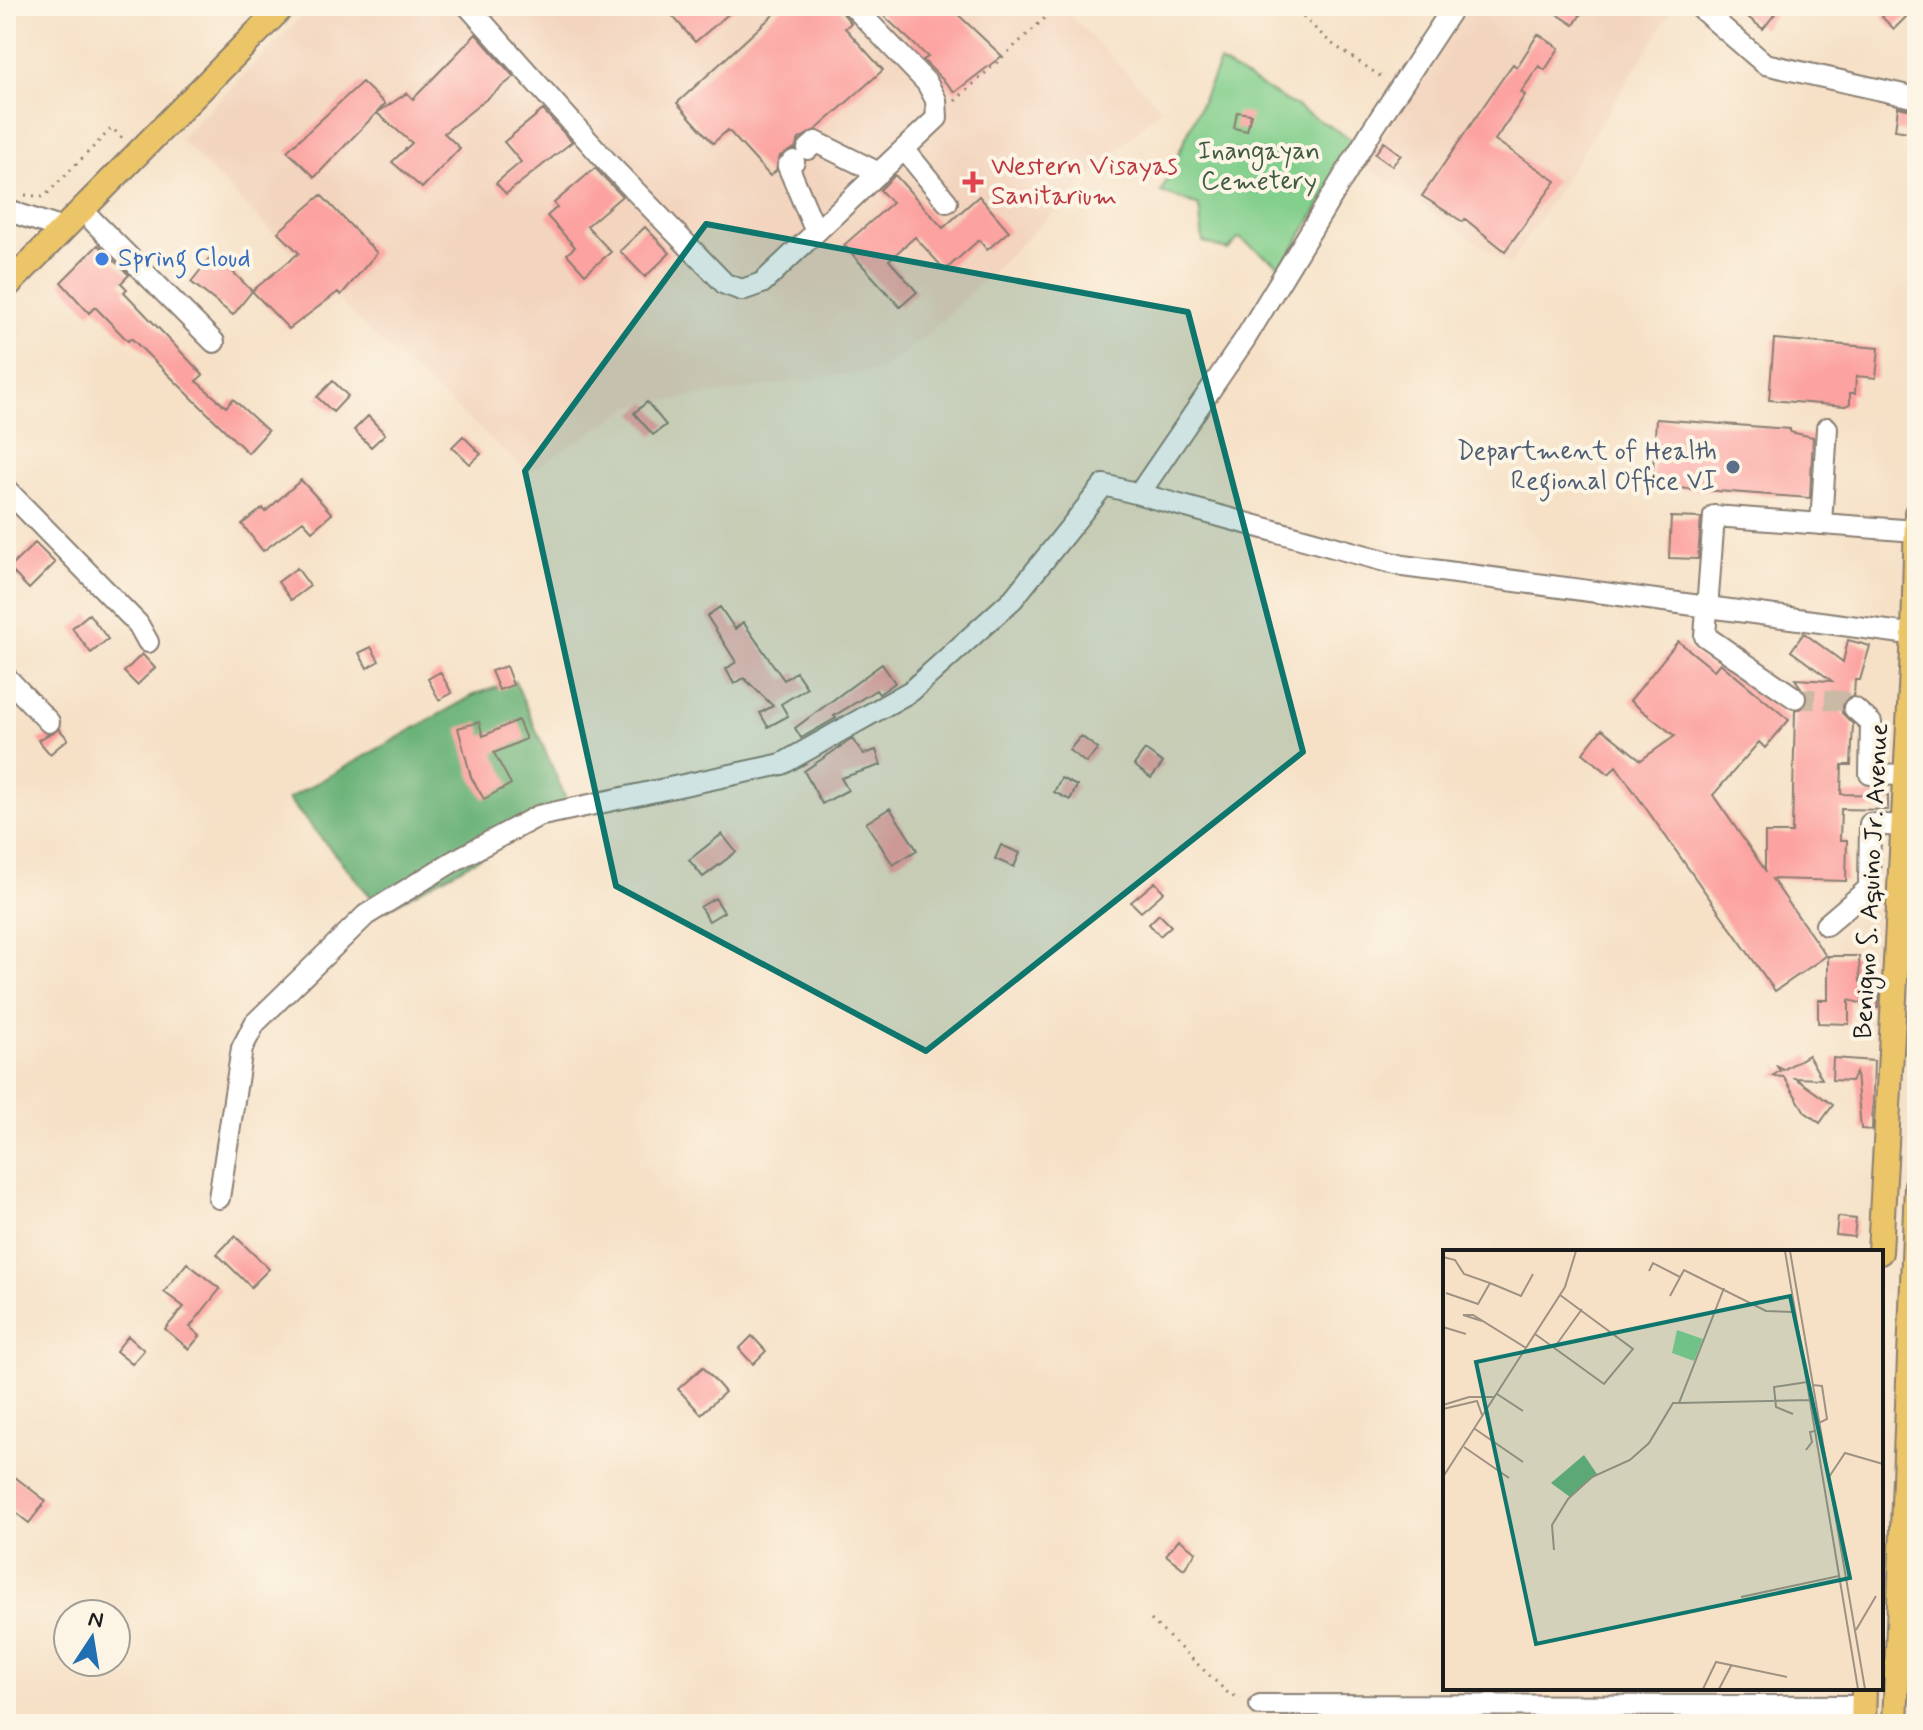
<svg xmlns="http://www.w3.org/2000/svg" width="1923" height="1730" viewBox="0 0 1923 1730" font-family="Mynerve,sans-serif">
<rect width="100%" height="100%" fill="#fcf5e5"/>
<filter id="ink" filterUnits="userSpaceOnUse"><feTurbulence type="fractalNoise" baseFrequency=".0125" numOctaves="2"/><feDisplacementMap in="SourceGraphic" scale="16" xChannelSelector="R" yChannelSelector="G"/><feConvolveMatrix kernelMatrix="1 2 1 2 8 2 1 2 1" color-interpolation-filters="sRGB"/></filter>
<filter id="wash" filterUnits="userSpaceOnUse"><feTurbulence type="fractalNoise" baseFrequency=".006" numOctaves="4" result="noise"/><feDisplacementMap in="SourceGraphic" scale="32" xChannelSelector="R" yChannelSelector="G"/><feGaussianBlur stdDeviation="1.8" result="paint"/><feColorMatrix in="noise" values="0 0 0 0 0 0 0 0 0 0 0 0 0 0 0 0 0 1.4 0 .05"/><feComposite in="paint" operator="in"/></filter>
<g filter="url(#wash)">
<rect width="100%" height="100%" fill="#f6e1c7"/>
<path fill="#f3d4be" d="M312,6H1061L1161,108L926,336L882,369L631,406L529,473L374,336L180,139Z
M1469,6H1665L1671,12L1510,265L1364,165Z"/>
<path fill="#83cf8d" stroke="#507654" stroke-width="2" d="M1220,62L1358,143L1282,267L1239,238L1228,250L1203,242L1199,206L1161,192Z"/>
<path fill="#6ab278" stroke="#43674a" stroke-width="2" d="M515,681L570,808L383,911L288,799L476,694Z"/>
<g id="blocks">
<path fill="#fca2a0" d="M664,6H738L695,42Z
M783,6H837L851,23L845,28L883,70L817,129L799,139L795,148L780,156L776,171L770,176L728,130L713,143L677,103Z
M873,6H949L1002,56L955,92L923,60L928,57Z
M1545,6H1586L1574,25Z
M1734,6H1781L1763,29Z
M1893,6H1917L1894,29L1882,17Z
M476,34L514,77L444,133L460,148L422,188L392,162L412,143L377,113L407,93L413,99Z
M1538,34L1559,48L1545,70L1539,66L1521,92L1525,95L1495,140L1556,181L1505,251L1465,219L1463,222L1422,196L1502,79L1513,64L1517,67Z
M362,82L385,104L315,177L287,151Z
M1898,107L1917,111L1916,133L1895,130Z
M543,110L572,142L506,194L496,183L521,162L504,142Z
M1237,112L1251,114L1247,131L1234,128Z
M1384,142L1401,155L1392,166L1375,154Z
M595,168L622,196L587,226L611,252L585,274L567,254L575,247L547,216L557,207L554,203Z
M895,175L943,228L979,196L1009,231L987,250L979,240L945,270L915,237L889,260L917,292L900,307L844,245L892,203L880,190Z
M321,195L377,253L341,295L338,292L289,329L252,291L299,253L278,232Z
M645,227L670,253L645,277L620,251Z
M98,245L129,275L121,283L127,289L124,292L203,375L196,381L226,407L233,399L268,431L248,453L131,338L128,341L95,307L89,313L61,282Z
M214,253L252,291L233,315L191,282Z
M1774,339L1879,348L1876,378L1856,376L1855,393H1850V404L1845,406L1769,400Z
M333,381L348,396L333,412L317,397Z
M647,402L666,425L653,435L634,413Z
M368,416L385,434L371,447L354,430Z
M1656,419L1790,429V432L1813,437L1810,498L1652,486Z
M463,436L481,454L470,464L452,447Z
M301,480L332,514L312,531L303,521L263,551L242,524L263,508L265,512Z
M1671,517L1701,518L1698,559L1669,558Z
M35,543L55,563L29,589L9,568Z
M297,568L310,586L291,600L278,582Z
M720,607L735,629L743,622L784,680L796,672L807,688L781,704L788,716L768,727L760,713L773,706L744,678L734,684L726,669L736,662L707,616Z
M89,614L108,639L91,653L72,628Z
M1804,633L1843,662L1848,640L1870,646L1860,680H1855L1854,695L1845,699L1841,706L1842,713L1853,724L1851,765H1842L1841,794L1888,795V810L1841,809L1840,840H1847L1846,881L1772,879L1826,956L1775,991L1616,766L1609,774L1583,753L1602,729L1641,760L1675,736L1630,701L1678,641L1714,670L1720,663L1789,720L1765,748L1759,742L1713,795L1765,870V833H1792L1795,711L1805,706L1808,698L1795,679L1832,681L1791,651Z
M371,647L379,661L367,668L359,653Z
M142,654L155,668L137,685L124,672Z
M882,664L895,683L879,694L876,690L834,716L836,718L801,738L795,728Z
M506,666L513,685L499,690L491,671Z
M440,672L452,693L439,700L428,679Z
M518,720L526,739L494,753L511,784L484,799L471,777L458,728L479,722L483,736Z
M59,729L68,739L50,754L38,740Z
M1081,736L1098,749L1086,763L1069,750Z
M852,739L864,754L876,750L881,765L841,778L848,790L822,804L804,771Z
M1145,750L1163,763L1151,778L1134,765Z
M1061,778L1077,786L1070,800L1054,792Z
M890,808L917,850L893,865L866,823Z
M722,834L736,852L703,877L689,860Z
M1001,845L1020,853L1014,867L995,859Z
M1155,882L1164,892L1141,912L1131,902Z
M715,898L724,912L709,921L700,907Z
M1159,914L1171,926L1160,936L1149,924Z
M1828,956H1859L1860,982L1880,987L1878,1008L1849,1000V1024L1818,1023V1000H1828Z
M1808,1055L1822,1079L1795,1078L1833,1105L1820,1123L1805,1112L1784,1077L1772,1076L1780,1071L1776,1065L1783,1070Z
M1833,1058L1874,1061L1872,1130L1861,1129L1856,1073L1851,1081L1832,1080Z
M1838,1217L1856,1219L1854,1237L1836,1235Z
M235,1236L269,1269L251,1287L217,1254Z
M187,1263L220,1289L190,1327L200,1336L189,1349L165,1329L184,1307L164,1292Z
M128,1336L144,1350L132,1364L116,1351Z
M752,1336L766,1351L753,1364L739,1349Z
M703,1367L725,1392L701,1414L678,1389Z
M15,1477L46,1501L29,1523L6,1505V1488Z
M1179,1539L1196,1552L1184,1569L1166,1555Z"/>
</g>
</g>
<g filter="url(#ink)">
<use href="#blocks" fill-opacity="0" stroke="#897e72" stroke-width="2"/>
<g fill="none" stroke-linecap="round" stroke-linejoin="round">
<path stroke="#cabaa5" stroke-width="20" stroke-dasharray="20 10" stroke-linecap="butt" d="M1795,698L1843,701L1854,708"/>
<defs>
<path id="minor" d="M468,6L607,162L725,284L742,290L762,283L937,118L936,100L927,83L853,6
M1454,6L1372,130L1245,339L1139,494L1403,566L1917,635
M1698,6L1765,64L1917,98
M808,149L816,142L879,173
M904,149L947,202
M794,161L788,166L816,232
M6,210L63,229
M82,210L214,342
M6,489L138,624L148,642
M1821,524L1827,428
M6,677L49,722
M1795,698L1705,636L1714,516L1916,531
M1854,708L1871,723L1870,774L1905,775
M1826,925L1869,888L1870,824L1903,826
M219,1198L242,1048L255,1023L366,915L452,862L538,816L782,764L911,691L1013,599L1104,485L1139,494
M1260,1705L1863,1706"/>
<path id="major" d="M6,287L283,6
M1880,1252L1914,634L1917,513
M1863,1724L1864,1688
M1895,1724L1917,1185"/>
</defs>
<use href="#minor" stroke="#897e72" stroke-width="24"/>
<use href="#major" stroke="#897e72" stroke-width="28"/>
<path stroke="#897e72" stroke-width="3" stroke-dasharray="2 6" stroke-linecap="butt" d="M1291,6L1331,43L1383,78
M955,101L1058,6
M25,195L44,197L112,128L124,140
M1151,1620L1229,1694L1241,1698"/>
<use href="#minor" stroke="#fff" stroke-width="20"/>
<use href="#major" stroke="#edc569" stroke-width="24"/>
</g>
</g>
<path fill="#0f766e" fill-opacity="0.2" stroke="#0f766e" stroke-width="6" stroke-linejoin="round" d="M706,224L1188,312L1303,752L926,1051L616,886L525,471Z"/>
<path fill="#e0444e" stroke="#fcf5e5" stroke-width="3" d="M969 170h8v8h8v8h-8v8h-8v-8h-8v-8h8z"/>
<circle fill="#3f7fe0" stroke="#fcf5e5" stroke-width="3" cx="102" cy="259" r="8"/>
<circle fill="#5c6f8a" stroke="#fcf5e5" stroke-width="3" cx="1733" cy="467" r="8"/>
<g text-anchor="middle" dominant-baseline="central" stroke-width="8" stroke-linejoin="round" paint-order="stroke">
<g font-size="26" fill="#405b44" stroke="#fcf5e5">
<text x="1259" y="152">Inangayan<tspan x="1259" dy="30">Cemetery</tspan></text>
</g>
<g font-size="26" fill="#be3a42" stroke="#fcf5e5" text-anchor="start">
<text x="991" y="167">Western Visayas<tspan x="991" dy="30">Sanitarium</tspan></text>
</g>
<g font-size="26" fill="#366cbe" stroke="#fcf5e5" text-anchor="start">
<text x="118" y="259">Spring Cloud</text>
</g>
<g font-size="26" fill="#4e5e75" stroke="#fcf5e5" text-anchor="end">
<text x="1717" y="452">Department of Health<tspan x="1717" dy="30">Regional Office VI</tspan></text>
</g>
<g font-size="26" fill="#1c1c1c" stroke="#fcf5e5">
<text transform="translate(1872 881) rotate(-87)">Benigno S. Aquino Jr. Avenue</text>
</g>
</g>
<g transform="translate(1443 1250)">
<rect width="440" height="440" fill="#f6e1c7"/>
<path d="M234,80L260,89L251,111L229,103Z" fill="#83cf8d"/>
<path d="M141,205L154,224L127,247L108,233Z" fill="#6ab278"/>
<path fill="none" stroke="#9f9283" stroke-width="2" d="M342,1L415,439M347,1L422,439M0,7L12,10L21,24L47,33L35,54L3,43M206,21L210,13L237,27M47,33L78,46L90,24M281,38L236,153L366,150M227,46L241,20L323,61L352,62M39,71L20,65H30L83,98M0,77L23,84M92,84L161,134L190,99L117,45M111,98L139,59M440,110V140M370,135L379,136L384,169L376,173M54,144L80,161M0,155L26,147H52M0,159L34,151L39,165M350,164L333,157L331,137L364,132M32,179L80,212M21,197L66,228M363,200L369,192L367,182L372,181M0,227L122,37L133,1M386,227L402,203L440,214M111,300L109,275L125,249L149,227L187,210L206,193L230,153H236M298,347L396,326M413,380L433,346M260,439L273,412L344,427M276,439L288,416"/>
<path fill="#0f766e" fill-opacity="0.15" stroke="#0f766e" stroke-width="4" d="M347,46L407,328L93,394L33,112Z"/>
<rect width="440" height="440" fill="none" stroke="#1c1c1c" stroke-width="4"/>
</g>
<rect width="1923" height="1730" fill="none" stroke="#fcf5e5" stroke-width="32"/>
<g transform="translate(92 1638) rotate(12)"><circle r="38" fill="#fcf5e5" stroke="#a29e95" stroke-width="2"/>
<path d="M0-6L14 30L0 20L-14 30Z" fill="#1f6fb2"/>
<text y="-12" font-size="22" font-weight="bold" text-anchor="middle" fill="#1c1c1c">N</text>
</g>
</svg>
